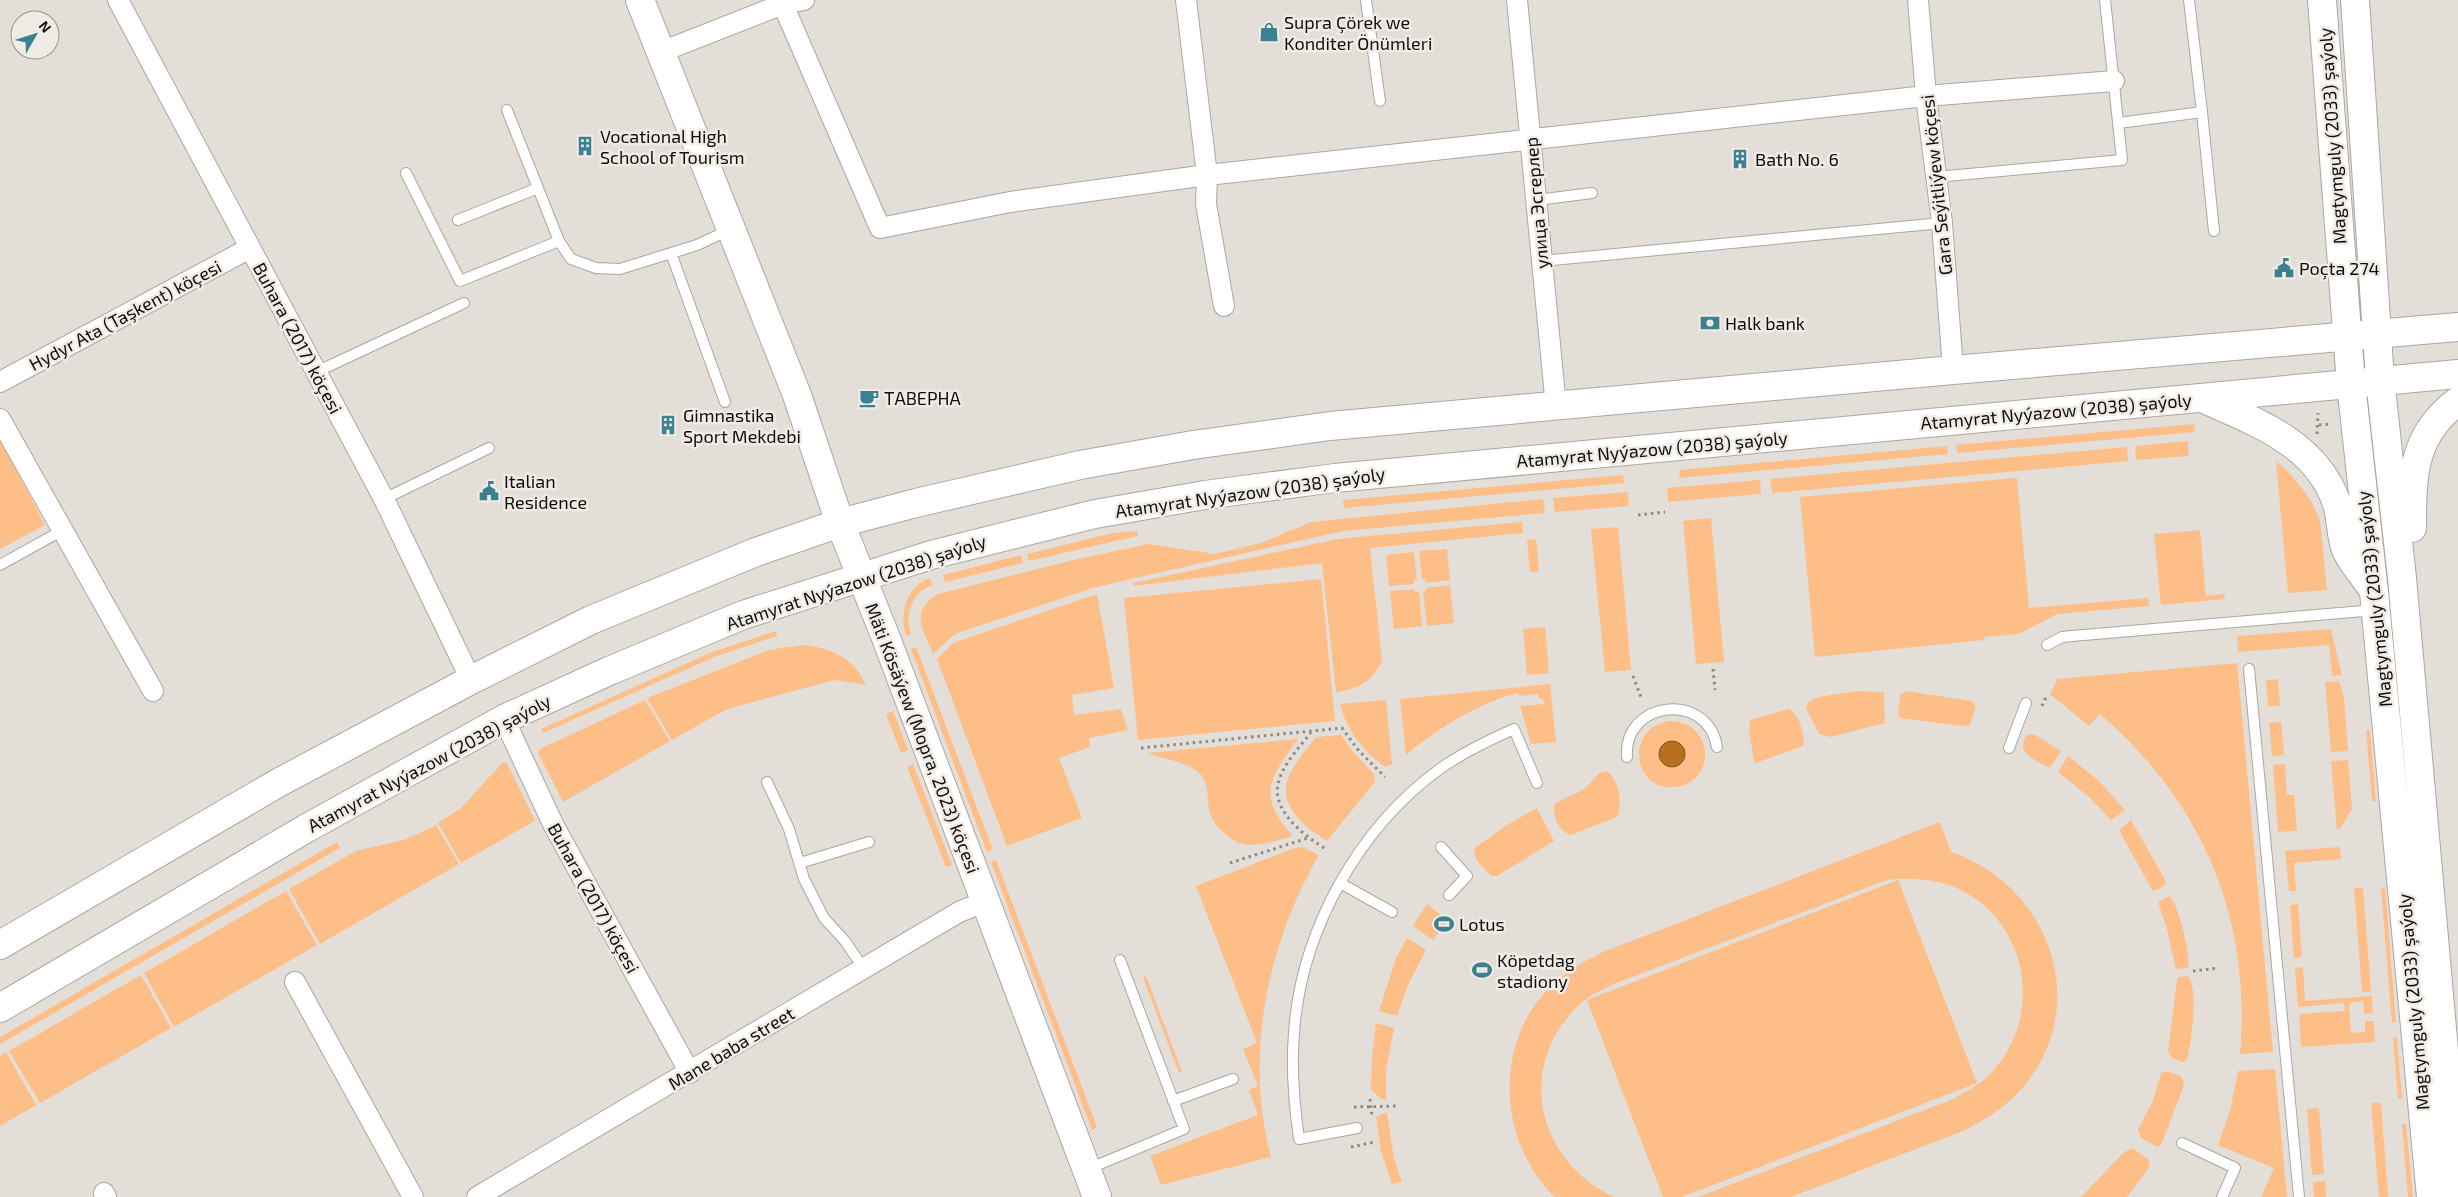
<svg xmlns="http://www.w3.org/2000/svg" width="2458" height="1197" viewBox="0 0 2458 1197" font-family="'Exo 2',sans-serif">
<rect width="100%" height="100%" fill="#e4ded9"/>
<path fill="#fdbe87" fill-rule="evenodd" d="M2194,424L2195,432L1957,453L1956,445Z
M0,439L45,525L0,549Z
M2188,441L2189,456L2136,460L2135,446Z
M1947,446L1948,454L1680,478L1679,470Z
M2127,447L2128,461L1772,493L1770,479Z
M2276,461C2295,478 2311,496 2320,521L2327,590L2288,593Z
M1623,475L1624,483L1344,508L1343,500Z
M2017,478L2029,608L2148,598L2149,606L2057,614L2019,634L1985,637L1984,640L1815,657L1800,497Z
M1760,480L1761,494L1668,502L1667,488Z
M1628,492L1629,506L1555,512L1553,498Z
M1543,499L1545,513L1343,531L1131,579L1093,588L955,634L933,654C923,630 909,611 938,594L1069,561L1148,544L1215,554L1261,543L1311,522Z
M1711,518L1724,662L1696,664L1683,521Z
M1522,522L1523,533L1370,548L1382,661C1372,682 1358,689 1336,692L1322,563L1134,586L1133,583L1338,539Z
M1618,527L1631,670L1605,672L1591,529Z
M2200,530L2206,596L2224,594L2225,599L2161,605L2154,534Z
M1137,531L1138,536L1029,561L1027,554L1113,533Z
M1536,539L1539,571L1530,572L1527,540Z
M1447,549L1450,580L1426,583L1425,579H1422L1419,551Z
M1414,552L1417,580H1414V584L1389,586L1386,555Z
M1021,555L1023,563L945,582L943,575Z
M930,578L932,585C912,592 904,615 911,634L906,636C899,615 906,586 930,578Z
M1321,579L1335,721L1138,740L1124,598Z
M1450,585L1454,623L1427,626L1423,591H1426V588Z
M1415,589V592H1419L1422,626L1394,629L1390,591Z
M1097,594L1114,688L1072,695L1074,715L1121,709L1128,730L1089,738L1090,747L1059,758L1082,818L1007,846L937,659L953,643Z
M1545,627L1549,673L1527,675L1523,629Z
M2331,629L2342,675L2332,676L2329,645L2238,652L2237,636Z
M776,631L777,636L714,657L543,733L541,729L712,652Z
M803,645C830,647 855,659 866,685L835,680L727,709L672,740L647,698L769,650Z
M916,647L993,850L987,852L911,649Z
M2237,663L2273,1052L2240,1054C2252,918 2202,802 2100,714L2089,726L2050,694L2057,679Z
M2278,679L2280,706H2268L2266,680Z
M2339,681L2344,698L2348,751L2331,752L2325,682Z
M1550,684L1556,742L1531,744L1520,706L1544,704L1543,699H1539L1538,694L1519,696V693C1481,701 1435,730 1406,755L1400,699Z
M1856,691L1884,692L1885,723L1830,737L1819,734L1806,708L1807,703L1818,697Z
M1906,691L1971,701L1976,706L1970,725L1961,726L1900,718L1898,715L1900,695Z
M645,700L670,741L563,802L538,753L540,749Z
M1386,700L1392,764L1385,767C1363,751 1347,731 1340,704Z
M1789,709C1798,712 1806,736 1803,746L1756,763L1754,761L1749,731L1750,720Z
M893,711L908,750L901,753L886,714Z
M1669,721C1714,720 1718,783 1675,787C1633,792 1624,728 1669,721ZM1673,741L1683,749V759L1660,757C1658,748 1664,742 1673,741Z
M2281,722L2284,755L2272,756L2269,723Z
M2366,730H2370L2376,801H2372Z
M2028,734L2035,735L2061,751L2050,768C2037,761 2012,752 2028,734Z
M1341,735L1352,751L1374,774L1375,782L1327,841C1305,828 1276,804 1289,776C1295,762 1307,749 1316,737Z
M1298,739C1270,777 1256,797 1293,836C1268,843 1242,854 1222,831C1216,825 1210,817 1209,808C1207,797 1208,783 1201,775C1189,762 1163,759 1147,753Z
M2068,756L2098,780L2125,810L2111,820L2089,797L2058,772Z
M2348,760L2352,809L2340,829L2337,830L2331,761Z
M503,762L507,763L535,821L461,863L438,823L462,807Z
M913,764L952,865L946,867L907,767Z
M2285,764L2287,795H2294L2297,831L2278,832L2273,765Z
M1606,771C1619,777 1623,805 1617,817L1571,835C1559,832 1553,817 1554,805C1562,797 1576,795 1585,788C1593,782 1596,772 1606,771Z
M1537,808L1554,841L1497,876H1491L1477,861L1474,852L1475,848L1505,826Z
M2131,820L2165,880L2166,884L2157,890H2152L2119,830Z
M1940,822L1951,852C2044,883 2090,994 2031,1077C2013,1102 1990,1118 1963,1131L1791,1197H1698L1951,1100C1964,1093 1976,1087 1987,1077C2042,1025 2033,930 1965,892C1941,879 1914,877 1887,880L1614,984C1601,990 1588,996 1578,1006C1515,1067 1537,1161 1614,1197H1555C1498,1143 1493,1045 1549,988C1565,972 1583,962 1603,952Z
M436,825L459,864L320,944L289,889L356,851L407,839Z
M337,842L340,848L0,1044V1037Z
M1302,847L1319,855C1267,945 1244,1055 1271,1157L1161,1185L1150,1156L1258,1115L1249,1090L1258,1086L1243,1049L1257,1043L1196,886L1295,848Z
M2340,847L2341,859L2294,863L2296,891H2289L2285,851Z
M996,860L1097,1127L1092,1130L991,862Z
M1898,880L1977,1083L1682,1197H1663L1587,1000Z
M2354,888H2363L2371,992H2362Z
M2381,888H2385L2396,1022L2392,1023Z
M286,891L317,945L174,1027L144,973Z
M2169,896C2178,901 2191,956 2188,968L2177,969L2175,966L2167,929L2158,902Z
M1427,904L1448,921L1433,940L1413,926Z
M2298,904L2302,957L2294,958L2290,905Z
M1407,938L1426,950L1408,985L1397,1016L1379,1011L1396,958Z
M2303,967L2305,1001L2372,996L2373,1013L2364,1014L2363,1001L2349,1003L2351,1033L2365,1032V1021H2374L2375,1042L2301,1047L2299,1014L2345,1011L2344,1003L2298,1007L2295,968Z
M141,975L171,1028L40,1103L9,1051Z
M1146,976L1182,1072L1179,1073L1143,977Z
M2188,976C2199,989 2191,1044 2187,1060L2183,1062L2172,1058L2168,1051L2177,980L2179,977Z
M1376,1023L1394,1028L1386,1071V1100L1379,1098L1371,1089L1372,1057Z
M2397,1037L2402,1099H2398L2393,1038Z
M6,1052L36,1105L0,1126V1056Z
M2275,1069L2287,1197H2261L2274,1168L2218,1145L2230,1111L2238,1071Z
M2168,1071L2182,1077L2184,1086L2162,1143L2158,1147L2141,1138L2138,1129L2153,1101L2161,1073Z
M2371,1103H2381L2388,1197H2379Z
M2319,1108L2324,1174L2312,1175L2307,1109Z
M1387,1112L1394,1159L1402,1182L1392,1184L1381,1151L1376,1117Z
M2402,1124H2406L2413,1197H2408Z
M2132,1148L2148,1159L2150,1166L2127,1197H2081L2123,1153Z
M2325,1181L2326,1197H2314L2313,1182Z"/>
<path fill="#b96f1f" stroke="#865219" d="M1659 754a13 13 0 1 1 26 0a13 13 0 1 1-26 0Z"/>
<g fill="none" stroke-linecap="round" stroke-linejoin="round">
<defs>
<path id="lane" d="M1366,0L1380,101
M507,110L559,241L571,259L596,268L620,269L697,245L731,229
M2202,112L2214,231
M2119,123L2202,112L2189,0
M406,173L460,281L559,241
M1936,177L2122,160L2105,0
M1537,200L1592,193
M458,220L538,188
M671,253L725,402
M1542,261L1942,223
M316,372L464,303
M384,499L489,448
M0,565L63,530
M2047,645L2062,637L2072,636L2375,610
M2249,669L2299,1197
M2009,748L2026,703
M1627,757C1623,700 1708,691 1717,747
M767,782L789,829L804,879L824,918L845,941L864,969
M1441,847L1467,876L1449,895
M800,863L869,842
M1340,883L1392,912
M1173,1101L1233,1079
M1357,1128L1299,1139C1294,1104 1291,1069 1294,1033C1301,931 1358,828 1441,768C1464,752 1489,740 1514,729L1537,783
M2182,1143L2235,1168L2222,1197
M1088,1169L1184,1129L1120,960"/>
<path id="street" d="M118,0L384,499L471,680
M781,0L880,228L1010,202L1207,175L1926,96L2114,81
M1186,0L1207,175L1206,204L1224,306
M1517,0L1556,407
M1918,0L1926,96L1942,223L1953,370
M661,52L783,4L804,0
M0,382L250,248
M0,419L153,691
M504,719L554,826L690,1073
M295,982L413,1197
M104,1193L106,1197
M477,1197L959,912L986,901"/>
<path id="secondary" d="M640,0L797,395L840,523L886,638L1097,1197
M2322,0L2351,384L2374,592L2431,1197
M2355,0L2380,380L2402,578L2457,1197
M2204,399C2256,422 2315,443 2336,501C2342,517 2340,535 2346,550C2352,563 2364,576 2372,588
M2412,528C2412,476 2412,435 2458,401"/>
<path id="primary" d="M0,945L278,783L471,680L591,620L756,552L840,523L916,503L1080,465L1193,445L1330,426L1953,370L2458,327
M0,1008L307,828L504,719L609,671L743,615L931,555L1095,514L1205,495L1335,478L2458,374"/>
</defs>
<use href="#lane" stroke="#aca6a1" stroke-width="12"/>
<use href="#street" stroke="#aca6a1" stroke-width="22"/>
<use href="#secondary" stroke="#aca6a1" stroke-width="30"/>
<use href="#primary" stroke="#aca6a1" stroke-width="30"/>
<path stroke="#8d8985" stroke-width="3" stroke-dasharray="2.5 4" stroke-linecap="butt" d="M2319,425L2331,424
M2317,434L2318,413
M1638,515L1665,512
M1713,669L1715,690
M1633,676L1642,700
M2042,706L2046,697
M1311,732C1300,747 1282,765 1278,784C1272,812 1306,837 1326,849
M1141,748L1342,728L1359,751L1385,777
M1230,863L1308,838
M2193,971L2219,968
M1370,1099L1372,1116
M1354,1107L1396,1106
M1351,1147L1375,1142"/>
<use href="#lane" stroke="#fff" stroke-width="10"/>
<use href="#street" stroke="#fff" stroke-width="20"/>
<use href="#secondary" stroke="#fff" stroke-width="28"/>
<use href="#primary" stroke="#fff" stroke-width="28"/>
</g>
<defs>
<symbol id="shop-bare" viewBox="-9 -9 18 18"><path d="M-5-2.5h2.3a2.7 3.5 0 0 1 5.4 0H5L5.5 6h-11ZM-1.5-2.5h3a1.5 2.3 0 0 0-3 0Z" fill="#3c818f" stroke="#f1ebe6" stroke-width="2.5" paint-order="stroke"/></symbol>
<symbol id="building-bare" viewBox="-9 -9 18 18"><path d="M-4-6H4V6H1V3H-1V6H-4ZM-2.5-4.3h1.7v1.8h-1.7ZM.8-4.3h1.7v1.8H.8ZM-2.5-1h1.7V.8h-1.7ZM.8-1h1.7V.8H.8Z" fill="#3c818f" stroke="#f1ebe6" stroke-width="2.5" paint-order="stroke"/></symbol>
<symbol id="civic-bare" viewBox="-9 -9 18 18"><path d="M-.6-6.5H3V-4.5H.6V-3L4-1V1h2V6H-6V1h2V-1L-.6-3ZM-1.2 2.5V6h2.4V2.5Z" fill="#3c818f" stroke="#f1ebe6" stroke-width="2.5" paint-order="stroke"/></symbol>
<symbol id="bank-bare" viewBox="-9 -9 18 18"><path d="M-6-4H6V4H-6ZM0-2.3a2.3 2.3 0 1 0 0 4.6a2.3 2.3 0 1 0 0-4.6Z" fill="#3c818f" stroke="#f1ebe6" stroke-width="2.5" paint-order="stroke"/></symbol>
<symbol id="cafe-bare" viewBox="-9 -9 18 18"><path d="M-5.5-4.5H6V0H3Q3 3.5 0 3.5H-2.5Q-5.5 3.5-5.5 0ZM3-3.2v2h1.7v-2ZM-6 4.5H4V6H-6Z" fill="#3c818f" stroke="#f1ebe6" stroke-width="2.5" paint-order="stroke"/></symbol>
<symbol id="stadium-bare" viewBox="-9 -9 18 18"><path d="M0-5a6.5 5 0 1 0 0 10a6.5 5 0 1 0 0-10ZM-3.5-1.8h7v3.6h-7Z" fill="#3c818f" stroke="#f1ebe6" stroke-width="2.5" paint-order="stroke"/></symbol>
</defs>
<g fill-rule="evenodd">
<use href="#shop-bare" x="1255" y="18" width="28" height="28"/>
<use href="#building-bare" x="571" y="132" width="28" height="28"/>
<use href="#building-bare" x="1726" y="145" width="28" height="28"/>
<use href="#civic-bare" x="2270" y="254" width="28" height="28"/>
<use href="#bank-bare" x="1696" y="309" width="28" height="28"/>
<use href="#cafe-bare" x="855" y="384" width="28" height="28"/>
<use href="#building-bare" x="654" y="411" width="28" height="28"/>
<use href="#civic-bare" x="475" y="477" width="28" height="28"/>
<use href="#stadium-bare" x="1430" y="910" width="28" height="28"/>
<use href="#stadium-bare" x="1468" y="956" width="28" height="28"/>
</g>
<g text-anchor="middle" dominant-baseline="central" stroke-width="5" stroke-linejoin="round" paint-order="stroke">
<g font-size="18" fill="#100e0c" stroke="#f1ebe6" text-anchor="start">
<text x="1284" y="22">Supra Çörek we<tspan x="1284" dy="21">Konditer Önümleri</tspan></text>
<text x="600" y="136">Vocational High<tspan x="600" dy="21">School of Tourism</tspan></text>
<text x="1755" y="159">Bath No. 6</text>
<text x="2299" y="268">Poçta 274</text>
<text x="1725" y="323">Halk bank</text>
<text x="884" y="398">ТАВЕРНА</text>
<text x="683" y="415">Gimnastika<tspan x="683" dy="21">Sport Mekdebi</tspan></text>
<text x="504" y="481">Italian<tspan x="504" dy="21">Residence</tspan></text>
<text x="1459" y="924">Lotus</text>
<text x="1497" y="960">Köpetdag<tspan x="1497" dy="21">stadiony</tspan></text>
</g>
<g font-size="18" fill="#100e0c" stroke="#f1ebe6">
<text transform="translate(2332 136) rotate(-94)">Magtymguly (2033) şaýoly</text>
<text transform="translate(1936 185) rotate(-96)">Gara Seýitliýew köçesi</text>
<text transform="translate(1536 203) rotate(-95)">улица Эсгерлер</text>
<text transform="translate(125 315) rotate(-28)">Hydyr Ata (Taşkent) köçesi</text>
<text transform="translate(298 338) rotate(62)">Buhara (2017) köçesi</text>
<text transform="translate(2056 411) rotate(-5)">Atamyrat Nyýazow (2038) şaýoly</text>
<text transform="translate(1652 449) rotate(-5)">Atamyrat Nyýazow (2038) şaýoly</text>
<text transform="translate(1250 492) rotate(-8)">Atamyrat Nyýazow (2038) şaýoly</text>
<text transform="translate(856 582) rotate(-18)">Atamyrat Nyýazow (2038) şaýoly</text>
<text transform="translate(2374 599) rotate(-96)">Magtymguly (2033) şaýoly</text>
<text transform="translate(923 738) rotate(69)">Mäti Kösäýew (Mopra, 2023) köçesi</text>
<text transform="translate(429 763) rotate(-28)">Atamyrat Nyýazow (2038) şaýoly</text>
<text transform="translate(594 898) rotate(61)">Buhara (2017) köçesi</text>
<text transform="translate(2413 1002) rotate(-95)">Magtymguly (2033) şaýoly</text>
<text transform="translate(731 1048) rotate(-31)">Mane baba street</text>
</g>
</g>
<g transform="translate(35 35) rotate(51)"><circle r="24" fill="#f1ebe6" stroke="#97938f"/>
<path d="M0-4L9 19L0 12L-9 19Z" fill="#3c818f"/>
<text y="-8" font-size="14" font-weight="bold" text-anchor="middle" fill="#100e0c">N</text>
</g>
</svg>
